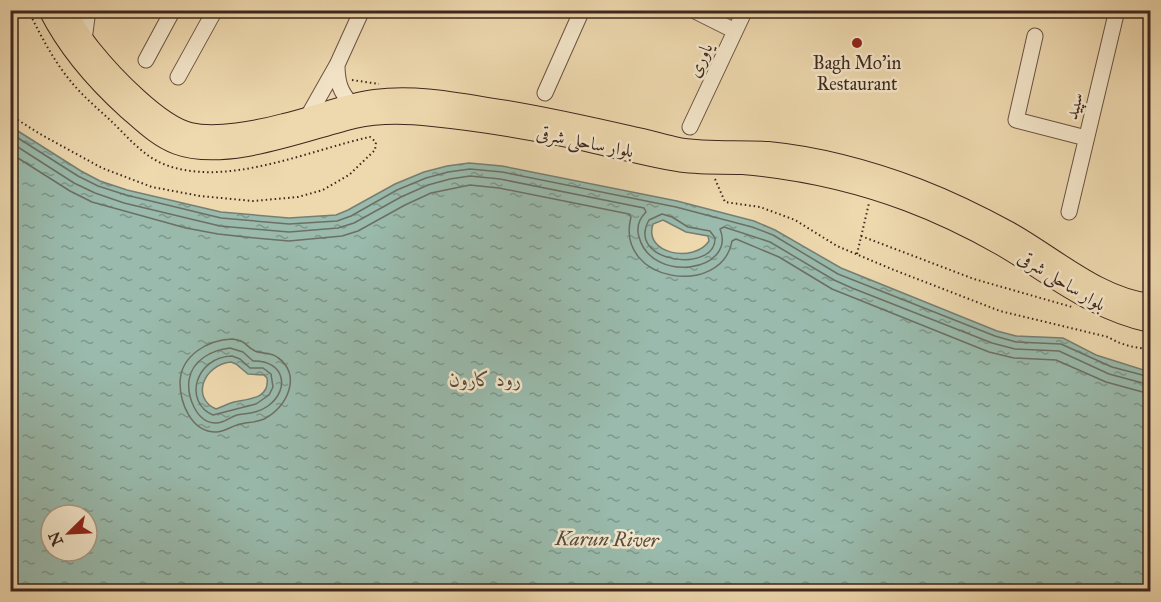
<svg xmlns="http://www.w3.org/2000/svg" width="1161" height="602" viewBox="0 0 1161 602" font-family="'IM FELL Great Primer',Amiri,serif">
<defs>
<pattern id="water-ripples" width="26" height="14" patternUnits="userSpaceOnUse" patternTransform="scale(1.5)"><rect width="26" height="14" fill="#99baac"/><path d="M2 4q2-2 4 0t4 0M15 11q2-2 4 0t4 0" fill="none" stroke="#7e978b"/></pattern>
</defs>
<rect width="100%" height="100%" fill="#eed8ae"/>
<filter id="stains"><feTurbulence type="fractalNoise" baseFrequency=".00333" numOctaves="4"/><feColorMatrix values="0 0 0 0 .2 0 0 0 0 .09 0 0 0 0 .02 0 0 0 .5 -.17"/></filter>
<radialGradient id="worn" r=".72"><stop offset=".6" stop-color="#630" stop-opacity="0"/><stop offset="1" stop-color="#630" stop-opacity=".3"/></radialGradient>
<path fill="url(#water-ripples)" stroke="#757f73" stroke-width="1.5" fill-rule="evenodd" d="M10,126L81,171L100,181L127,190L221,212L289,218L336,215L348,210L395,184L424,172L447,166L469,163L502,166L677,201L754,221L775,230L841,268L997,331L1016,336L1063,338L1096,355L1150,372V591H11ZM663,220L686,232L708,236L709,241C695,263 643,255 653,224ZM231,362L236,364L248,374L264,375L267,378C270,399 248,399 234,402C227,404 222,407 216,409C191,398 203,365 231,362ZM51,515H87V551H51Z"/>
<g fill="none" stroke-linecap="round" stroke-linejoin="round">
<path stroke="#6c7064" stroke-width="1.5" d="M10,133L78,176L98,186L126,195L221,218L289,224L337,221L351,216L397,190L426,178L448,172L470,169L502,172L676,207L752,227L773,235L838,274L995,336L1016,342L1061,344L1112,367L1150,377
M10,142L74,183L95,193L124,203L220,226L289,232L338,228L354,223L401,197L428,185L450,179L470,176L500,179L644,208L646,212C639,219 636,227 639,237C652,285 737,271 720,229L724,227L770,242L834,280L852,288L992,343L1015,349L1059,351L1109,374L1150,385
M10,153L70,191L92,202L186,228L218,234L255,238L289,241L342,236L358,231L405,205L431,193L470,185L499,188L629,214L631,217C614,283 722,298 732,241L736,239L779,257L832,289L989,352L1014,358L1056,360L1106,382L1150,394
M662,214L672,217L688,227L710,231L715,238C716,274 625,263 649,220Z
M232,339C247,341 245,346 255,351C262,354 270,352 277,357C303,374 287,408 264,419C255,423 246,422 237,425C230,427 224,432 216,432C191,432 180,403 180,382C181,355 208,340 232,339Z
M230,348L243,352L253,361C284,360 291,389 268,406C258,413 249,413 237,415C230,417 224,423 216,423C196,423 187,396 189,380C192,360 212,350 230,348Z
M232,356L240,359L250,368H263L271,374L273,387L269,395L256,404L213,415C183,402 195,357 232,356Z"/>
<defs>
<path id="minor" d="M693,10L735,31
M1035,36L1016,120L1086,138
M84,40L88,10
M146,60L173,10
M337,65C337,81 340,93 352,104
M178,77L215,10
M545,93L582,10
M307,118L337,65L362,10
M690,127L745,10
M1069,212L1117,10"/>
<path id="major" d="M49,10C68,48 97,81 128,109C143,122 158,137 177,144C226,162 305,130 354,118C380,112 406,113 433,116C474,120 517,127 558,135C598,143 637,154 677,161C698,165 721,163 743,164C799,169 855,181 908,201C940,213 971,228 1001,245C1051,274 1093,310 1150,322
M65,10C73,24 81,38 91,50C111,75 159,126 190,133C216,139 258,131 284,124C315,117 344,104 375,100C413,95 451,102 488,108C537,115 585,126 633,137C649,140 664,145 679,148C708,153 739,150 768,152C819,157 870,171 918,189C949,201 980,216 1009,232C1054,257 1098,298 1150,304"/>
</defs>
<use href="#minor" stroke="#6a5241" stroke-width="17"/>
<use href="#major" stroke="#3e261d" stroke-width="22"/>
<path stroke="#3e261d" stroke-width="2" stroke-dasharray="1.5 3" stroke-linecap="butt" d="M352,80L379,84
M10,115L40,134L102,168L152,187L200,196L253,201L298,197L323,190L349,175L375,150L376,142L370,137C309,150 223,190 161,163C141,154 125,134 109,119C97,108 84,97 73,84C54,62 41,36 28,10
M715,179L725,202L760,207L795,220L837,246L894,270L1000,311L1108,337C1121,345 1135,348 1150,349
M861,236L974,279L1072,307
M857,254L869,203"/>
<use href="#minor" stroke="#f4e6ca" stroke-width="15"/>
<use href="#major" stroke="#eed8ae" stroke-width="20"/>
</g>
<circle fill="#8f2418" stroke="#f4e6ca" stroke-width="2" cx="857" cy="43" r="6"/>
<g text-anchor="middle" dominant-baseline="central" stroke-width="5" stroke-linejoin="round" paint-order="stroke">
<g font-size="18" fill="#3e261d" stroke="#f4e6ca">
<text transform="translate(700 60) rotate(-65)">یاوری</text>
<text transform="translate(1074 106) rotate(-77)">سپید</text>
<text transform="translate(585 142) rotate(11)">بلوار ساحلی شرقی</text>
<text transform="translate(1062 281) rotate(31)">بلوار ساحلی شرقی</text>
</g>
<g font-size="18" fill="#3e261d" stroke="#f4e6ca">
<text x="857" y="63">Bagh Mo'in<tspan x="857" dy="21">Restaurant</tspan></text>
</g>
<g font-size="20" font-style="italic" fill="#554b41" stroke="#f4e6ca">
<text x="485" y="379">رود کارون</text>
<text transform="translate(607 539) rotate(1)">Karun River</text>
</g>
</g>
<rect width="1161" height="602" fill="none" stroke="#eed8ae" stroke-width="36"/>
<rect x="12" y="12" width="1137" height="578" fill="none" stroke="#3e261d" stroke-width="3"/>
<rect x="18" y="18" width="1125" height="566" fill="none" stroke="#3e261d" stroke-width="1.5"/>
<g transform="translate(69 533) rotate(246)"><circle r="28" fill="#f4e6ca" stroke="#ab9985" stroke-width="1.5"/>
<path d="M0-4.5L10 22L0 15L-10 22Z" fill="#8f2418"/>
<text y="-9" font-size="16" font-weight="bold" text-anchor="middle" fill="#3e261d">N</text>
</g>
<rect width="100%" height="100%" filter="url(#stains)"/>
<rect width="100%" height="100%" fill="url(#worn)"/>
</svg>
